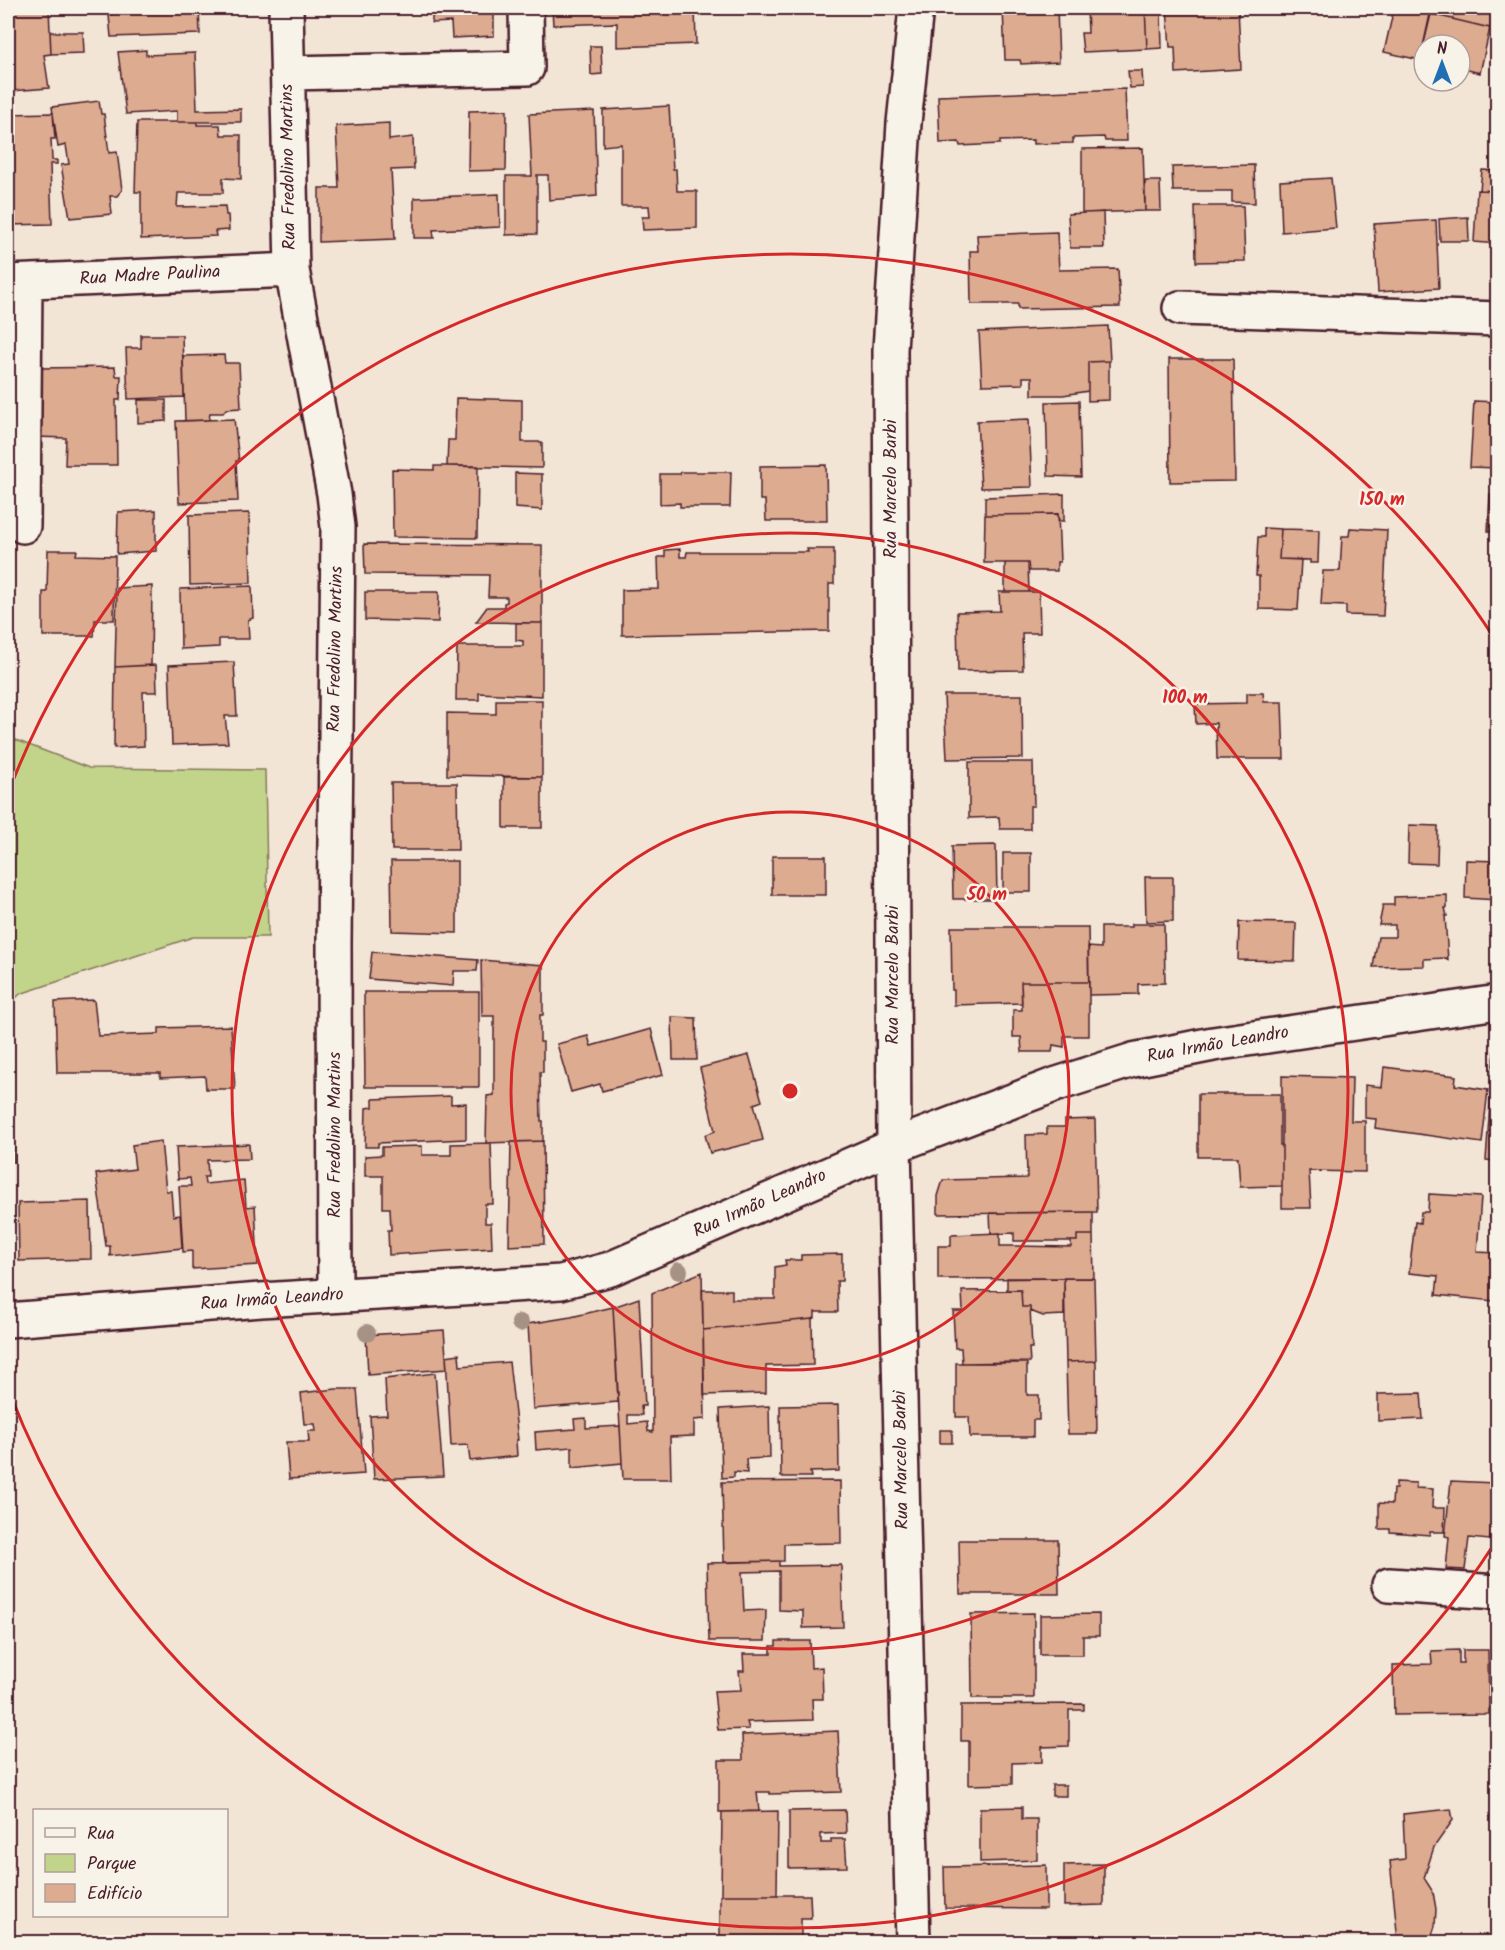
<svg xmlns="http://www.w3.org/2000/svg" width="1505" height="1950" viewBox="0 0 1505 1950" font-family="Kalam,sans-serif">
<rect width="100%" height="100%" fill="#f2e5d6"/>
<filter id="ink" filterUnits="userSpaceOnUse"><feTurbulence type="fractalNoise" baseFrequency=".0167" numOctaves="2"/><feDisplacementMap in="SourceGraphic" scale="12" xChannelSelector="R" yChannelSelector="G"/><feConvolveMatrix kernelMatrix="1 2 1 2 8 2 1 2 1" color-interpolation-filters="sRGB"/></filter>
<g filter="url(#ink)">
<path fill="#c1d489" stroke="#867a5a" stroke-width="1.5" d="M8,737L89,768L265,770L268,937H193L20,994L8,1006Z"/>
<path fill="#ddab90" stroke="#4a1f2b" stroke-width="1.5" d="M8,8H49L51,54L44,55L49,88L11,91V101H8Z
M114,8H199L200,34L111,37L109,15L114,14Z
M432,8H494V36L452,38L451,22L432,23Z
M552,8H695L696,44L617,47V23L553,25Z
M1003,8H1057L1059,62L1021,64L1020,60H1005Z
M1087,8H1145L1147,49L1083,52L1081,33H1088Z
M1145,8H1164V11L1161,12L1162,48L1147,49Z
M1167,8H1238L1241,69L1176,73L1175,47H1170Z
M1394,8H1421L1431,10L1420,60L1384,52Z
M1425,8H1495L1490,28L1431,14V10Z
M1431,14L1490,28L1480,73L1460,68V45H1424V61L1420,60Z
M50,32H83L84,53L51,54Z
M590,46H601L602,74L591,75Z
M146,50V55L195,53L197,110L241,109V122H177V111L126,114L118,52Z
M1128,71H1142L1143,87L1130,88Z
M1125,89L1127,141H1105L1104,137L1073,138V143L1033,144V140L1000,141V144L960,146L959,142L940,143L938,96Z
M99,101L101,114H104L109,153L117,152L122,190L117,196H110L112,214L70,218L61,165L69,164L66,145L58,147L52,107Z
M669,106L673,169H676L677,191H697V228L643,230L642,217H650L649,206H621V144L603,146V110Z
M507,110L506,170L468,171L469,111Z
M594,111L597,196L549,200L548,175H537V234L506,235V176H532L529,114Z
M53,113L55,139H51L52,160H57V164H50L52,224L8,225V114Z
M137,122H197V125H220L221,135H241V179L223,178V193H178L177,207L225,206L226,215H228L229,230L215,231L216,236L141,239V192H135Z
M389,123V140L413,137L414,169L391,170L395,239L319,242V188H339L336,126Z
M1143,148L1145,211L1082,213V149Z
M1254,165L1255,203L1232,202V191H1173L1172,167Z
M1482,170L1498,171V191L1480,190Z
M1331,178L1336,228L1282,232L1280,181Z
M1145,181H1160L1161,211H1145Z
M1477,190L1498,191V244L1474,242Z
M499,194L500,227L433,230L434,238H414V198Z
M1195,206H1243L1245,261L1196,262Z
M1103,212L1104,248H1070L1068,214Z
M1468,217L1469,241H1440L1439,219Z
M1436,220L1439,288L1378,292L1374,224Z
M1057,232L1059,270L1118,269L1120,307L1018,309V304H971L970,251H978L977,235Z
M1108,326L1110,361L1088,362V391L1063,395H1032V377H1023V384L982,385L979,332Z
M141,335H182L184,397L128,399L126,348H141Z
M224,355L225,363H239L241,408L226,409L223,413H210L209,420L185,421L183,356Z
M1169,359H1233L1235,481L1170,482Z
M1109,361V400L1088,401V362Z
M115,367L116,376H121L120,400H116L117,465H65L66,438L37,437L38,368Z
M456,398L522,400V442H542V468L447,466L448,440H455Z
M138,400H166V421L138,423Z
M1079,401L1081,477L1048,476L1046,402Z
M1474,401L1498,402V468L1470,467Z
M234,419L239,461H236L238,501L179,503L176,421Z
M1029,419L1032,487L981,488L977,421Z
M826,465L827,521H766L765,500H760V466Z
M434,466H478L477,538L393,537L392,469L434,470Z
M681,472H731L730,507H680V503L660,504V474H680Z
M515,473L542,474V510L515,508Z
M1064,494V521H1059L1058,514L985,515V497Z
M1490,494H1498V532L1488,531Z
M156,510V551L117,554L118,512Z
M249,513L251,583L190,585L189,515Z
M1058,514L1060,562H1057V571H1029L1028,563H984L985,515Z
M1264,528L1281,529L1279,559L1301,560L1298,610L1259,609V576H1256L1258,537H1264Z
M1350,528L1387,530L1383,616L1346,615V606L1321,605L1323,571H1340L1342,536H1349Z
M1281,529L1319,530L1318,563H1310V560L1279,559Z
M364,544L542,545V623L476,622L487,607H504V603L507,602V597H488L489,575L365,574Z
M680,549V557H686L687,552H808L807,549H834V584H829V631L622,635V590L659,589L658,557H665V550Z
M48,550H77L76,555L115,556L114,620H95L94,636H43V592H47Z
M1005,563H1028L1029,592H1005Z
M152,586L151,665L115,667L117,588Z
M252,586L253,618L248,620L249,639H219V647L181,649L180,589Z
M365,592H439L438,622L365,620Z
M999,592H1039L1040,633H1022L1023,670L958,671L957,612L1000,611Z
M516,623H542V696L479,693V700H456L457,646H523V641L516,640Z
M234,662L237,716H225L228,743L172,745L169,665Z
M156,665L157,692H143L144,746L114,748L115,667Z
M1247,693H1263L1264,702H1282L1284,759H1217L1216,723L1196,724L1195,704L1247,703Z
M944,695H1022L1023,758L947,759Z
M496,700H542V777L447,775V713L496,714Z
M969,762H1033L1034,806H1030V829H1000L999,817L969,818Z
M504,777H542V828H504Z
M391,783H457L458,850H392Z
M1409,825L1438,826L1437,864L1408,863Z
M996,845L997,899H953L952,846Z
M1003,853H1031V892H1003Z
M772,856H826V895H772Z
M1466,860L1498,861V900L1465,898Z
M391,861H457V933L392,931Z
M1145,877H1173V921L1146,922Z
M1447,895V908H1445L1447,916H1445L1448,960L1446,958L1424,959V966L1373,967L1378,937H1395V925H1379L1383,905H1394V897Z
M1239,922L1296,923L1295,961L1238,960Z
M1132,924H1164L1165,983L1138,984V994L1089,995L1088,947L1101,948V927H1132Z
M951,927H1088L1089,982H1021L1022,1003L954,1005V990H952Z
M372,952L478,960L477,971H454L453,986L369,979Z
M481,960L543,965V1015H540V1042H543V1072H540L541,1121H543V1141L486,1143L487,1096L494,1095V1016H482Z
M1021,982H1089V1036H1064V1047L1053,1045L1052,1052H1022L1021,1037H1013V1010H1022Z
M364,992H479V1087H365Z
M94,1000L98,1036L159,1034V1028L231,1026L235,1089H206L205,1076L160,1078V1073H57L55,1002Z
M672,1017L696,1018L697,1060H673Z
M651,1029L663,1075L602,1091L600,1084L571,1092L557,1044L588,1036L591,1046Z
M1494,1052H1498V1132L1488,1131Z
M749,1055L762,1101L754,1104L763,1140L710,1153L705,1135L715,1131L700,1068Z
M1384,1067L1456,1076L1455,1085L1488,1090L1482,1143L1375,1128L1376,1119L1365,1118V1085L1382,1087Z
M1282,1076L1352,1078L1351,1121H1365V1172L1309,1171L1311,1208H1282Z
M1198,1094H1280V1145H1282V1186L1240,1187L1238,1157H1198Z
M451,1096V1104L466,1103V1139L378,1143V1147H365L366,1108L373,1107V1099Z
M1095,1119L1097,1212L938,1214V1196L943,1180L1027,1178L1026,1135L1047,1134V1127H1065V1120Z
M13,1123L14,1162H8V1124Z
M1488,1131L1498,1132V1161L1486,1160Z
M161,1141L166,1191H171L173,1216L180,1215L182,1248L110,1256V1246H106L96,1174L135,1169L132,1145Z
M543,1141L544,1244L509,1246L511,1142Z
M491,1143L493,1204H485V1223H491L492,1248L389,1255L388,1230H391L390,1208H383V1176H365V1156L382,1155V1147L422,1146V1155H451V1144Z
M249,1144L250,1159L207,1160L208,1177H204L205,1184L244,1180L246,1207L255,1206L258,1265L192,1269V1251L183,1252L179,1186H191L190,1178L178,1179L176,1147Z
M1429,1194L1481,1197L1477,1252L1497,1253L1494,1301L1436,1295L1438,1276L1409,1273L1415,1222L1420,1223L1421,1212H1428Z
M90,1201L91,1259L19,1261L18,1203Z
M1093,1212V1235H1077V1241H1014V1233L991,1234L990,1213Z
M1000,1233V1246H1014L1071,1247V1241H1077V1235H1093L1094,1278L938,1279V1246H951V1235Z
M842,1254V1281H837L838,1312H815V1318L812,1319L703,1330L702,1290H732V1299H775V1267L786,1265L785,1260H801V1255Z
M702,1272L705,1419L694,1420V1436L670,1437L671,1479H623L613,1307L639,1298L645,1406H641L642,1415H628V1424L647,1422L648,1431L653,1432L652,1293Z
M1007,1278H1064V1315L1043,1316L1030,1311V1307H1022L1021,1290H1007Z
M1064,1278H1094L1096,1361L1066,1362Z
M1021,1290L1022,1307H1030L1032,1348H1029L1030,1362L962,1363L961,1348H955L953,1311H963L962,1291Z
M613,1307L618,1402L533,1409L528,1324L571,1317Z
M812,1319L813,1365L766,1366V1393L704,1395L703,1330Z
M444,1330L447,1369L368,1375L366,1335Z
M459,1354L460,1366L509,1362L518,1440H516L517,1456L470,1461L468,1445L451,1446L446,1356Z
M1096,1361L1097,1434H1068L1066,1362Z
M956,1363H1027V1395H1039V1420H1033V1437H970L969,1417H956Z
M435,1373L443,1476L374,1479L370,1416L387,1415L385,1379Z
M1498,1385V1432L1492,1431Z
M336,1389H357L364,1474L289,1479L286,1442H309L308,1431H316L315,1424H304L301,1393Z
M1421,1393L1423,1419L1378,1421V1394Z
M838,1405L839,1471L810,1472L811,1477H781L780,1406Z
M769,1406L770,1458L746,1459L747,1473L734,1472V1477L722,1478L720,1409Z
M586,1418V1428L620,1426L622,1463L572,1468V1447L536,1450L535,1432L575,1429L574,1419Z
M940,1430H952V1443H940Z
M840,1481L841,1543L784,1544V1561L724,1562L722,1482Z
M1451,1481L1495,1483L1490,1540L1469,1538L1465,1570L1446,1569L1449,1537L1445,1536Z
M1396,1482L1416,1483V1488L1433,1489L1432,1508H1445L1444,1532H1430V1535L1390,1532V1529H1379V1503L1392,1504L1393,1489H1396Z
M959,1540H1058L1059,1594H960Z
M779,1561V1566L841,1565L843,1627L803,1628V1611L779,1610V1571L742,1572L744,1611L766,1610L765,1641H709L707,1563Z
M1034,1613V1698H972L971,1614Z
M1099,1614V1636H1083V1655H1040V1615Z
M776,1641H810L811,1668L822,1667L823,1699H812L813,1720L747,1722L749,1729L718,1730L714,1691L741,1690L739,1671H744L743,1654H771V1646H776Z
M1459,1650V1663H1463V1650H1488L1489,1714L1394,1715L1393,1665L1432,1664L1431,1651Z
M1084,1704V1710H1069V1746L1042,1747V1762L1012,1763V1784L969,1785V1741H961V1705Z
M838,1731L841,1792L770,1794V1792H757L759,1811L719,1812V1760H743L742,1735Z
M1052,1785H1066V1796H1052Z
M1022,1807V1819H1037V1860L980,1862V1808Z
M1451,1809L1453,1820L1434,1847L1424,1878L1433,1892L1436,1909L1435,1926L1430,1942H1398L1390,1861L1405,1859L1403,1814Z
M845,1810L846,1833L821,1834V1843H831V1839H845L847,1867L789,1868V1811Z
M778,1811L777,1895H721L722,1812Z
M1104,1864V1905L1064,1906V1865Z
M1046,1865V1909L945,1908L944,1867Z
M721,1895H810L811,1918H801V1942H720V1896Z"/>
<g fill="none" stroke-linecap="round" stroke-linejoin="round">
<defs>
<path id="street" d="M286,8L292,270L334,494L338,527L334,943L335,1295
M287,73L527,68L526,8
M8,282L292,270
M1180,308L1498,319
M23,526L25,282
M8,1320L261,1300L561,1282L610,1269L894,1146
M1389,1585L1498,1592"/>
<path id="secondary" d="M894,1146L1054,1085L1133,1060L1213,1044L1498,1002
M913,1942L894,1146L890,350L904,123L916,8"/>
</defs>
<use href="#street" stroke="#4a1f2b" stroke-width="38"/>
<use href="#secondary" stroke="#4a1f2b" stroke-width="38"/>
<use href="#street" stroke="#f7f3e8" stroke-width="33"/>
<use href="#secondary" stroke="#f7f3e8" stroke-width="33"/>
</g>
<g fill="#a69185">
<circle cx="679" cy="1271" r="9"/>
<circle cx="520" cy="1323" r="9"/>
<circle cx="367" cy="1333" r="9"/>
</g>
</g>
<g fill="none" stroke="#d62828" stroke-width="3">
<circle cx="790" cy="1091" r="279"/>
<circle cx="790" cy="1091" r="558"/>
<path d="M1496 1541A837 837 0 0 1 9 1391M9 791A837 837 0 0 1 1496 641"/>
</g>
<g text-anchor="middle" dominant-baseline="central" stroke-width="5" stroke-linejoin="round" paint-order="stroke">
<g font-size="18" fill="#4a1f2b" stroke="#f7f3e8">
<text transform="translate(289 167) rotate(-91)">Rua Fredolino Martins</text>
<text transform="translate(150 276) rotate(-3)">Rua Madre Paulina</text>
<text transform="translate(891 489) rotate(-90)">Rua Marcelo Barbi</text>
<text transform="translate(336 649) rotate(-89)">Rua Fredolino Martins</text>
<text transform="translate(893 975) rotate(-90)">Rua Marcelo Barbi</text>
<text transform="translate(1218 1045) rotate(-10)">Rua Irmão Leandro</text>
<text transform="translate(335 1135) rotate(-90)">Rua Fredolino Martins</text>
<text transform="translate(760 1204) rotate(-24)">Rua Irmão Leandro</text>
<text transform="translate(272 1300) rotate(-4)">Rua Irmão Leandro</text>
<text transform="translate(902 1460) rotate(-91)">Rua Marcelo Barbi</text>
</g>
</g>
<circle cx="790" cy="1091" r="9" fill="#d62828" stroke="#f7f3e8" stroke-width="3"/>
<g font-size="18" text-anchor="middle" font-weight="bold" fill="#d62828" stroke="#f7f3e8" stroke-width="5" stroke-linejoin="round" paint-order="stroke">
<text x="1382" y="505">150 m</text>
<text x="1185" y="703">100 m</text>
<text x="987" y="900">50 m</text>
</g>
<rect width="1505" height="1950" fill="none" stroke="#f7f3e8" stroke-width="30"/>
<rect x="15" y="15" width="1475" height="1920" fill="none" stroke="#4a1f2b" stroke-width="2" filter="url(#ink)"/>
<rect x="33" y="1809" width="195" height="108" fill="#f7f3e8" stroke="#b29e9c" stroke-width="1.5"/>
<rect x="45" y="1828" width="30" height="9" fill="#f7f3e8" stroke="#b29e9c" stroke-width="1.5"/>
<text x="87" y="1839" font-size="18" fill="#4a1f2b">Rua</text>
<rect x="45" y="1854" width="30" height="18" fill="#c1d489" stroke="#b29e9c" stroke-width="1.5"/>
<text x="87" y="1869" font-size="18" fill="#4a1f2b">Parque</text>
<rect x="45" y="1884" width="30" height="18" fill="#ddab90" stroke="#b29e9c" stroke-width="1.5"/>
<text x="87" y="1899" font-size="18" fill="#4a1f2b">Edifício</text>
<g transform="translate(1442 63)"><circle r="28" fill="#f7f3e8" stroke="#b29e9c" stroke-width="1.5"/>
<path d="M0-4.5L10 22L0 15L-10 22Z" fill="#1f6fb2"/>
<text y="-9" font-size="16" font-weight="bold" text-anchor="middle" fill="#4a1f2b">N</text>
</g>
</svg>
